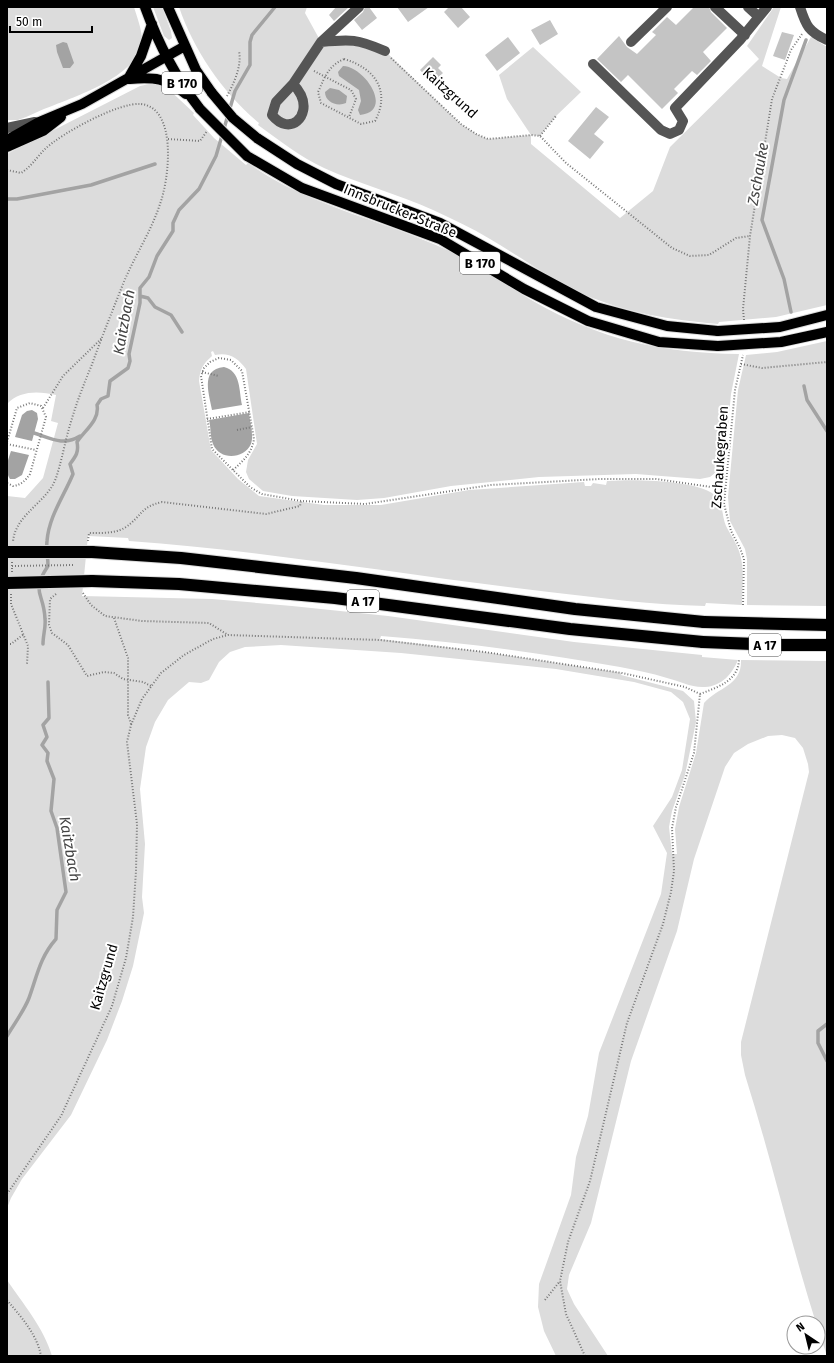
<svg xmlns="http://www.w3.org/2000/svg" width="834" height="1363" viewBox="0 0 834 1363" font-family="'Fira Sans',sans-serif">
<rect width="100%" height="100%" fill="#fff"/>
<path fill="#dcdcdc" d="M7,7H134C137,17 142,30 142,40C140,75 79,95 52,106C40,110 30,116 18,120H7Z
M153,7H162L171,31L172,38L169,40L164,36Z
M179,7H307L305,13L321,42L353,40L385,51L461,124L476,134L488,139L531,135L507,99L499,75L533,47L581,92L556,116L540,136L531,135V144L620,218L653,191L670,147L759,59L747,46L774,7H781L762,66L781,78L787,79L811,37L827,47V305L776,317L719,322L718,324C671,320 627,313 583,294C550,279 521,257 490,239C472,228 452,219 433,210C398,194 359,184 324,168C300,157 279,140 258,125L259,123C223,93 194,51 179,7Z
M154,83L163,84L194,113L193,115L214,138L246,165L248,163C305,204 372,217 436,245C470,259 501,282 533,301C601,340 661,353 739,354L731,394L726,448L723,460L720,469L710,477L700,479L636,474L539,477L451,486L384,498L357,500L292,496L263,491L249,479L246,472L248,460L257,444L246,369C238,358 229,352 215,355L213,351L211,352L212,356C203,364 200,369 199,381L211,450L238,479L259,496L324,505H381L469,490L584,482L585,486H591L593,483L606,485L607,481C630,479 701,479 717,497C723,504 722,517 726,526C730,534 736,542 739,551C745,567 742,588 742,605L706,603L705,606C653,605 601,598 549,592C409,576 269,551 129,541L128,538L88,536L82,596L212,599L292,606L388,616L574,642L702,655V657L738,660C732,674 722,686 705,687C692,688 679,681 667,678C651,673 635,670 620,667C541,653 461,642 381,636L380,639L485,652L622,673L621,675L683,691L694,701L696,722L685,775L672,811L669,827L672,854H677L675,829L679,807L696,753L704,703C718,687 742,686 741,660L827,661V1356L818,1329V1323H816C790,1241 771,1157 745,1075L741,1055V1042L809,772L808,764L803,748L795,738L782,735L768,736L748,744L734,753L725,767L694,859L677,931L631,1061L591,1223L569,1275L567,1289L574,1304L608,1356H556L544,1331L538,1307L539,1284L571,1195L576,1157L588,1116L599,1053L661,894L667,853L653,826L672,797L682,770L690,719L683,702L671,692L634,682L556,669L401,653L281,645L245,647L230,652L219,662L209,680L201,683L189,682L168,700L155,722L146,747L140,789L145,844L142,897L144,913L133,966L122,1001L107,1040L71,1115L22,1179L11,1198L7,1208V496L25,498L43,478L58,423L51,421L56,395C39,391 20,390 7,404V154L140,86Z
M827,341V606L747,605V559L745,549L730,521L728,497L738,390L746,355L777,352Z
M7,1280C23,1304 44,1328 52,1356H7Z"/>
<path fill="#a3a3a3" d="M63,42L67,43L74,63L70,68H63L57,52L56,45Z
M343,66C366,67 394,112 360,115L358,110L361,101L359,90L339,76L338,72Z
M330,88L339,90L347,96L346,103C337,107 325,102 325,92Z
M224,367C241,371 239,391 242,405L212,410C209,394 200,369 224,367Z
M32,410L37,413L38,419L32,441L15,437L22,415L27,411Z
M249,413C250,423 254,435 251,444C244,459 220,461 213,444C210,437 211,427 209,420Z
M11,451L29,455L22,475L15,479H10C4,470 8,460 11,451Z"/>
<g fill="none" stroke-linecap="round" stroke-linejoin="round">
<path stroke="#a3a3a3" stroke-width="3.5" d="M7,199H17L91,185L155,164
M140,296L148,298L155,307L171,315L182,332
M791,312L784,279L762,220L784,100L806,40
M804,386L807,400L827,431
M34,433C52,439 64,446 80,436
M43,644C43,635 46,627 45,619C44,592 30,593 48,566C48,557 46,549 47,541C49,516 64,496 73,474L70,464C76,456 79,452 77,442C85,430 100,420 97,405L101,399L108,396L110,381L128,368L130,361L129,354L132,340L140,303V288L149,277L157,256L173,231V223L179,210L199,189L216,156L235,91L250,65V42L252,35L275,7
M827,1024L818,1031V1043L827,1061
M7,1036C14,1024 24,1011 29,998C37,976 40,957 56,939L57,910L66,892L57,828L51,811L54,779L47,761L48,753L42,745L47,737L43,725L49,718L48,682"/>
</g>
<path fill="#c4c4c4" d="M336,7H349L334,21L329,15Z
M365,7H369L377,18L362,30L354,20L363,12Z
M397,7H429L408,22Z
M449,7H461L470,17L458,28L444,12Z
M694,7H709L711,12L727,28L703,52L711,61L697,75L692,71L674,89L678,93L662,109L628,75L621,82L597,59L619,36L627,47L637,54L656,35L652,32L667,17L676,25Z
M550,20L558,34L540,45L531,30Z
M782,32L794,35L785,60L773,56Z
M508,37L520,53L497,71L485,55Z
M433,57L441,65L438,68L443,73L432,83L420,70Z
M596,107L609,117L594,134L604,142L590,159L568,141Z"/>
<g fill="none" stroke-linecap="round" stroke-linejoin="round">
<defs>
<path id="major" d="M145,7C158,43 176,78 200,109
M168,7L196,70L212,93
M128,79L141,56L152,24
M130,79C154,77 166,78 186,94
M257,138L297,164L336,184L440,223L596,307L667,326L718,331
M7,140L39,122L82,104L185,46
M7,147L43,131L61,117
M247,156L302,188L440,239L524,289L588,321L659,342L718,346"/>
<path id="highway" d="M92,552L181,558L356,578L575,609L704,622
M92,581L179,584L335,598L570,629L703,642"/>
</defs>
<use href="#major" stroke="#dbdbdb" stroke-width="12"/>
<use href="#highway" stroke="#dbdbdb" stroke-width="14"/>
<path stroke="#777" stroke-width="2" stroke-dasharray="1 2" stroke-linecap="butt" d="M391,58L461,124L476,134L488,139L531,135L540,136L566,163L672,248L690,256L709,255L736,238L750,236
M344,59C375,68 391,91 375,121L361,124L321,103L318,92C325,77 328,66 344,59Z
M314,71L351,90L356,99L349,117
M227,96C234,83 242,66 239,51
M540,136L556,116
M168,139L200,141L207,131
M7,170L21,173C31,167 37,157 45,149C62,133 119,102 141,104C178,108 169,180 160,204C151,232 134,257 123,284C112,312 101,339 91,367C82,388 74,410 68,432C64,447 61,463 56,478C47,503 15,514 13,542
M744,320L743,309L750,236L772,99L791,50L802,34
M741,364L762,368L827,362
M202,372L219,376
M43,408L63,376L102,338
M207,419L250,412
M237,430L252,427
M7,442L17,408L30,403L41,406L46,417L30,474C25,481 21,485 13,486L7,483
M7,444L36,450
M233,470C243,461 252,453 254,439L242,371L231,360L219,358L210,362L204,368L201,376L212,449L250,487L262,494L301,501L365,504L491,485L600,479H656L725,489
M88,541L89,533C101,533 115,534 126,527C142,516 140,507 162,502L266,514L300,506L301,501
M12,566L74,565
M12,572V562
M83,593L91,605L105,616L142,621L209,623L228,635
M11,594V604L28,646L27,664
M56,594L50,599L49,625L52,633L68,645L87,676L104,672L114,673L123,679L143,682L151,686
M743,605L744,559L740,548L731,531L724,504L735,390L743,355
M114,618L128,658V715L131,724
M7,644H11L24,634
M700,694C718,687 738,681 739,660
M7,1194L61,1116L112,1006L126,958L133,917L136,871L137,824L127,742L131,725L142,699L161,673L184,655L213,639L228,635L380,640L485,652L622,673L685,687L700,694
M7,1300C21,1317 37,1334 41,1356
M545,1300L560,1281
M585,1356L566,1314L560,1281L568,1242L590,1181L627,1023L663,924L671,892L674,871L672,828L676,807L694,753L700,694"/>
<path stroke="#555" stroke-width="10" d="M715,7L745,35
M748,7L759,17
M800,7C806,26 809,32 827,40
M321,42C351,39 357,39 385,51
M631,42L667,7
M593,64L661,130L670,134L679,130L683,121L675,108L740,40L767,7
M293,84C296,87 299,91 301,95C311,116 290,137 272,115L276,102L293,84L321,42L359,7
M7,128L35,122"/>
<use href="#major" stroke="#000" stroke-width="10"/>
<use href="#highway" stroke="#000" stroke-width="12"/>
<defs>
<path id="major-bridge" d="M212,93L233,118L257,138
M200,109L247,156
M718,331L780,327L827,315
M718,346L781,342L827,332"/>
<path id="highway-bridge" d="M7,552H92
M7,583L92,581
M704,622L827,625
M703,642L780,645H827"/>
</defs>
<use href="#major-bridge" stroke="#dbdbdb" stroke-width="12" stroke-linecap="butt"/>
<use href="#highway-bridge" stroke="#dbdbdb" stroke-width="14" stroke-linecap="butt"/>
<use href="#major-bridge" stroke="#000" stroke-width="10"/>
<use href="#highway-bridge" stroke="#000" stroke-width="12"/>
</g>
<g text-anchor="middle" dominant-baseline="central" stroke-width="4" stroke-linejoin="round" paint-order="stroke">
<g fill="#fff" stroke="#4c4c4c" stroke-width="1">
<rect x="162" y="72" width="40" height="22" rx="3"/>
<rect x="460" y="252" width="40" height="22" rx="3"/>
<rect x="347" y="590" width="32" height="22" rx="3"/>
<rect x="749" y="634" width="32" height="22" rx="3"/>
</g>
<g font-size="13" font-weight="bold" fill="#000">
<text x="182" y="83">B 170</text>
<text x="480" y="263">B 170</text>
<text x="363" y="601">A 17</text>
<text x="765" y="645">A 17</text>
</g>
<g font-size="14" fill="#000" stroke="#fff">
<text transform="translate(450 93) rotate(42)">Kaitzgrund</text>
<text transform="translate(400 211) rotate(22)">Innsbrucker Straße</text>
<text transform="translate(720 457) rotate(-86)">Zschaukegraben</text>
<text transform="translate(104 977) rotate(-74)">Kaitzgrund</text>
</g>
<g font-size="15" font-style="italic" fill="#444" stroke="#fff">
<text transform="translate(758 174) rotate(-80)">Zschauke</text>
<text transform="translate(124 322) rotate(-80)">Kaitzbach</text>
<text transform="translate(70 849) rotate(80)">Kaitzbach</text>
</g>
</g>
<rect width="834" height="1363" fill="none" stroke="#000000" stroke-width="16"/>
<g transform="translate(806 1335) rotate(325)"><circle r="19" fill="#ffffff" stroke="#999999"/>
<path d="M0-3L7 15L0 10L-7 15Z" fill="#000000"/>
<text y="-6" font-size="11" font-weight="bold" text-anchor="middle" fill="#000000">N</text>
</g>
<path d="M10 26v6h82v-6" fill="none" stroke="#000000" stroke-width="2"/>
<text x="16" y="26" font-size="12" fill="#000000" stroke="#ffffff" stroke-width="3" paint-order="stroke">50 m</text>
</svg>
